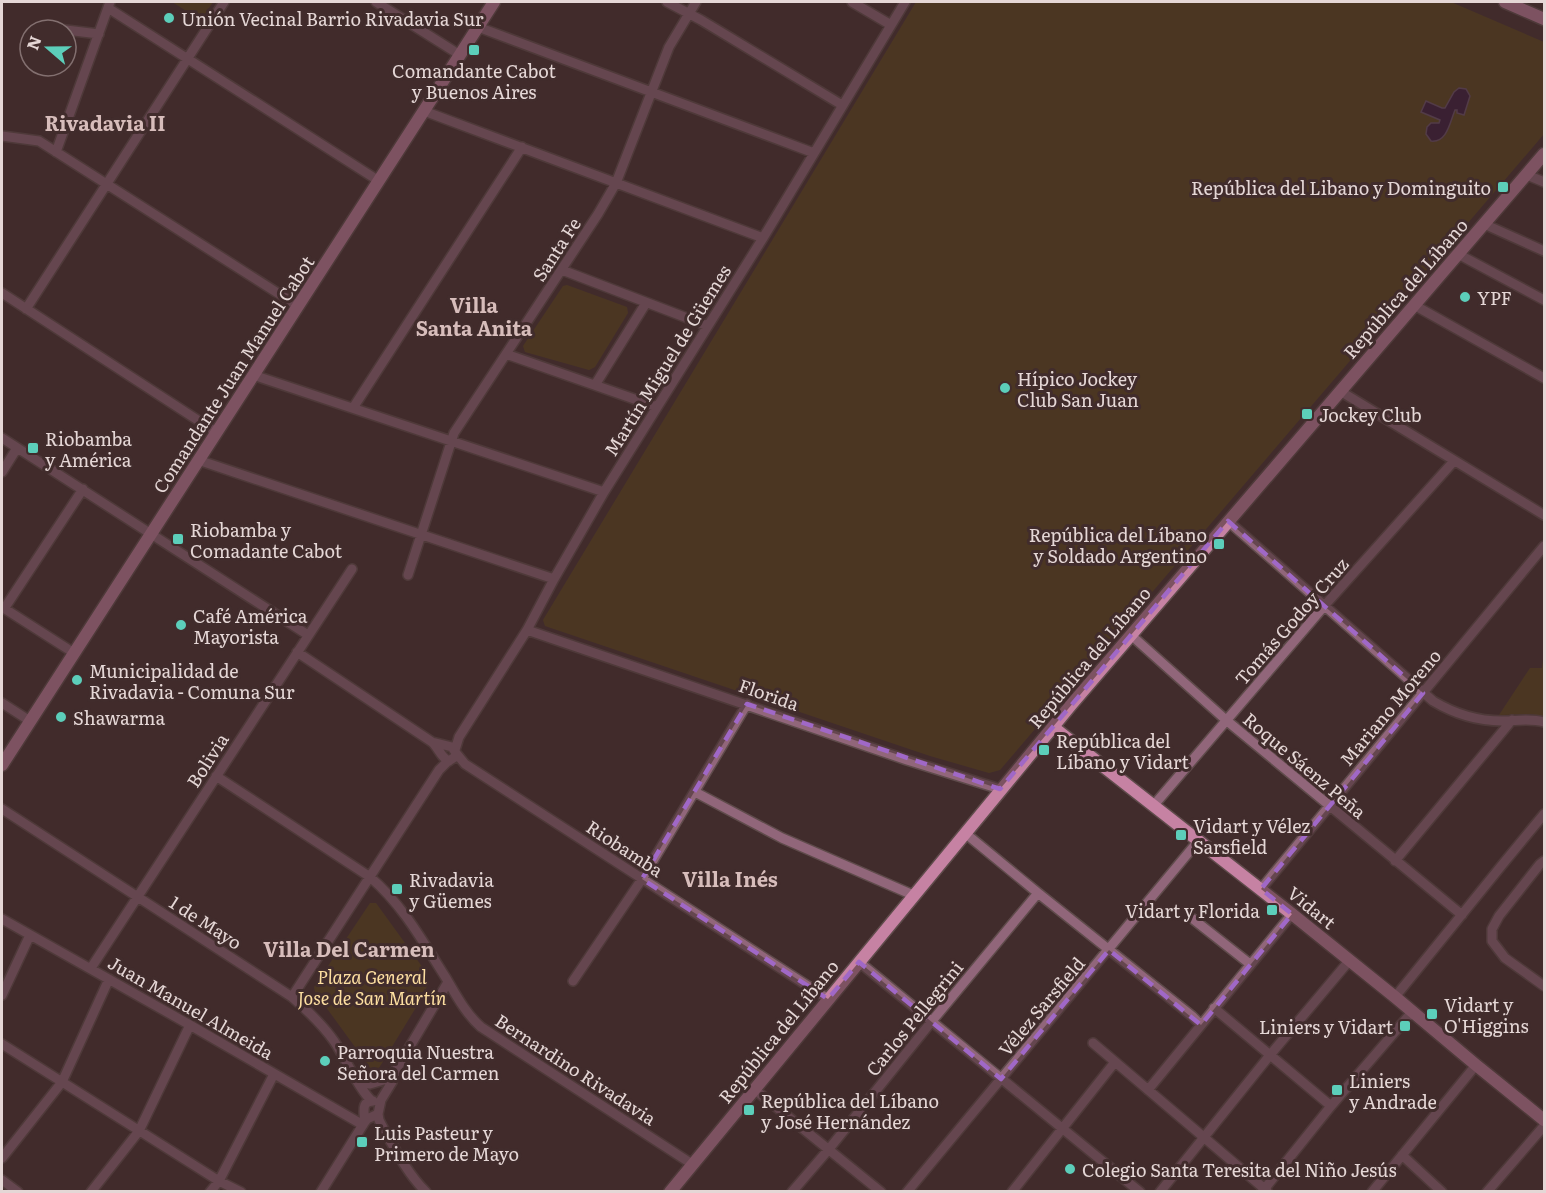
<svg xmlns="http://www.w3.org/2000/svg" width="1546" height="1193" viewBox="0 0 1546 1193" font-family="Literata,serif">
<rect width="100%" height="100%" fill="#412c2c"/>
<path fill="#584417" d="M172,2H213L201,20Z
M916,2H1451L1544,42V134L1000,770L989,773L930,756L545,626L543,620Z
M567,285L627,307L628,313L595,367L589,370L525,352L523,346L563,286Z
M1544,653V717L1531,714L1499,715L1530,668H1542Z
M370,903H376L426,972L427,986L423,996L379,1068L371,1069L315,992L314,987Z"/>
<path fill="#31133a" stroke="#674e69" stroke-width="1.5" d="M1459,88L1466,89L1470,96L1464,115L1457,113V110H1455C1450,122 1447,143 1431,141L1426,134L1427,127L1431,123H1439L1440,120L1421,112L1426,101L1442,108H1445L1454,92Z"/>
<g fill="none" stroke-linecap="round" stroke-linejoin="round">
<defs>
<path id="street" d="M376,2L460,55
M667,2L701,20L842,105
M852,2L891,25
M108,8L379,181
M41,27L99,34
M478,27L814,153
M424,111L763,238
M2,136L39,141L298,306
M56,152L110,2
M1527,175L1544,182
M1484,224L1544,251
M1458,254L1544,300
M562,270L708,326
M2,293L216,432
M1414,305L1544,378
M26,309L224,2
M506,354L657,407
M253,375L604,492
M595,385L646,303
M1340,391L1544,515
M353,408L522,147
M2,438L308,635
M198,460L554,579
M2,472L17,448
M1228,521L1433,701C1453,713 1478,721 1502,721C1516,721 1530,718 1544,722
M408,575L454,433L598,214L616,183L669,47L696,2
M2,607L74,653
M4,609L83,489
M527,630L907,760L1000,789
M1131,635L1226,720L1462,915
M297,652L432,742C438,747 442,759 449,761
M2,703L30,721
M455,750L459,737L527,630L554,579L604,492L763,238L905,2
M456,753L465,764L828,999
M216,776L370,877C403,905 423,942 446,978C456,995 466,1014 481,1027L692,1164
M695,792L782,838L913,895
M1154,805L1325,605L1454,461
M2,809L292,997C307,1010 322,1024 334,1041C345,1057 359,1090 372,1101
M965,833L1038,893L1192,1016L1201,1025
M1395,861L1512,720
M1544,861L1540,864L1499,916L1492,929V941L1505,958L1544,986
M1261,889L1544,546
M2,919L190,1025L363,1125
M1193,919L1250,964
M859,962L1140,1192
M91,968L352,569
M573,981L642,879L747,704
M2,995L30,935
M292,997L439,770L447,762L455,757L456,753L452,747L432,742
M1395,997L1502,865L1544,814
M1214,1008L1331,1106
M1093,1043L1267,1191
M2,1044L219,1181L241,1192
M358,1082L370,1084L387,1079
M754,1089L881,1192
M1148,1090L1292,914
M378,1114L379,1120L382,1126C395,1149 407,1173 426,1192
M364,1123C366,1114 359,1102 373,1101
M1402,1155L1442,1192
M2,1158L62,1082L109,979
M2,1180L18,1192
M91,1192L139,1131L190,1025
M210,1192L219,1181L274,1074
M321,1192L364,1123L367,1119L378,1114L381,1100L392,1082L396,1070L448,982
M792,1192L829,1149L932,1021L1038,893
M907,1192L1199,840
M1012,1192L1115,1062
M1160,1192L1270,1055L1349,961
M1262,1192L1331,1106L1412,1012
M1372,1192L1476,1065
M1487,1192L1544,1126"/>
<path id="secondary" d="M1505,2L1544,19
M1053,727L1292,914L1395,997L1476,1065L1544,1120
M2,765L494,2
M670,1192L1071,705L1544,154"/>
</defs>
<use href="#street" stroke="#5f4b4b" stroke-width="12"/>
<use href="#secondary" stroke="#5f4b4b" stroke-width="15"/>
<use href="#street" stroke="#91667a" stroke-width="9"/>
<use href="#secondary" stroke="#c682a3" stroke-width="12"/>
</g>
<path d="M0 0H1546V1193H0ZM1228,521L1423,693L1261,889L1292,914L1201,1025L1109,950L1001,1079L859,962L828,999L642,879L747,704L1000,789Z" fill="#412c2c" fill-opacity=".55" fill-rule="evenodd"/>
<path fill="none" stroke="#a068c7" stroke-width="4.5" stroke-dasharray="12 8" stroke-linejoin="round" d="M1228,521L1423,693L1261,889L1292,914L1201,1025L1109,950L1001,1079L859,962L828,999L642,879L747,704L1000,789Z"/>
<g fill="#5cceba" stroke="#412c2c" stroke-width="2">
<circle cx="169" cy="18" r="6"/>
<rect x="468" y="44" width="12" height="12" rx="3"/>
<rect x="1497" y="181" width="12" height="12" rx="3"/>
<circle cx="1465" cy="297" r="6"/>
<circle cx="1005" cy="388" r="6"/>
<rect x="1301" y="408" width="12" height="12" rx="3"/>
<rect x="27" y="442" width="12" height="12" rx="3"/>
<rect x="172" y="533" width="12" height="12" rx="3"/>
<rect x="1213" y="538" width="12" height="12" rx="3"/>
<circle cx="181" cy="625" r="6"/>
<circle cx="77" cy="680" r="6"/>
<circle cx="61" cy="717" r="6"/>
<rect x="1038" y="744" width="12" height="12" rx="3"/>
<rect x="1175" y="829" width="12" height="12" rx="3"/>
<rect x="391" y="883" width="12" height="12" rx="3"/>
<rect x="1266" y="904" width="12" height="12" rx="3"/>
<rect x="1426" y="1008" width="12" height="12" rx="3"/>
<rect x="1399" y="1020" width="12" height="12" rx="3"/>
<circle cx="325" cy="1061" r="6"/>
<rect x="1331" y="1084" width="12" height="12" rx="3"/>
<rect x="743" y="1104" width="12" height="12" rx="3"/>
<rect x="356" y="1136" width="12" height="12" rx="3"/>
<circle cx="1070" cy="1169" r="6"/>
</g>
<g text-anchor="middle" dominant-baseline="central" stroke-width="6" stroke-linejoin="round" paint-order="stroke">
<g font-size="18" fill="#e5d7d6" stroke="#412c2c" text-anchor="start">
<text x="181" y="18">Unión Vecinal Barrio Rivadavia Sur</text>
<text x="474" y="70" text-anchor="middle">Comandante Cabot<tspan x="474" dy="21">y Buenos Aires</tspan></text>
<text x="1491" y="187" text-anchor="end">República del Libano y Dominguito</text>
<text x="1477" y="297">YPF</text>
<text x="1017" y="378">Hípico Jockey<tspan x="1017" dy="21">Club San Juan</tspan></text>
<text x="1319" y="414">Jockey Club</text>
<text x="45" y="438">Riobamba<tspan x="45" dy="21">y América</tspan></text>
<text x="190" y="529">Riobamba y<tspan x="190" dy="21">Comadante Cabot</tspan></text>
<text x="1207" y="534" text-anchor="end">República del Líbano<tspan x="1207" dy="21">y Soldado Argentino</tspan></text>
<text x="193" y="615">Café América<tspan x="193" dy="21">Mayorista</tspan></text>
<text x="89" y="670">Municipalidad de<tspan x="89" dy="21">Rivadavia - Comuna Sur</tspan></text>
<text x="73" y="717">Shawarma</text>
<text x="1056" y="740">República del<tspan x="1056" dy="21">Líbano y Vidart</tspan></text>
<text x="1193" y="825">Vidart y Vélez<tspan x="1193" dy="21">Sarsfield</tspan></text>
<text x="409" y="879">Rivadavia<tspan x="409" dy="21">y Güemes</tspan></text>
<text x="1260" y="910" text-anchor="end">Vidart y Florida</text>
<text x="1444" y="1004">Vidart y<tspan x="1444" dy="21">O'Higgins</tspan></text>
<text x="1393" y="1026" text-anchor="end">Liniers y Vidart</text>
<text x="337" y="1051">Parroquia Nuestra<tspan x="337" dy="21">Señora del Carmen</tspan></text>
<text x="1349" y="1080">Liniers<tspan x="1349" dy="21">y Andrade</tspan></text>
<text x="761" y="1100">República del Líbano<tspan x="761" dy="21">y José Hernández</tspan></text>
<text x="374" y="1132">Luis Pasteur y<tspan x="374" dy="21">Primero de Mayo</tspan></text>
<text x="1082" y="1169">Colegio Santa Teresita del Niño Jesús</text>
</g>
<g font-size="18" fill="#e5d7d6" stroke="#412c2c">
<text transform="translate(556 249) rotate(-57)">Santa Fe</text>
<text transform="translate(1405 288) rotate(-49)">República del Líbano</text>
<text transform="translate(667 360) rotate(-58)">Martín Miguel de Güemes</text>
<text transform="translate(233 374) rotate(-57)">Comandante Juan Manuel Cabot</text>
<text transform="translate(1291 621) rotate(-49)">Tomás Godoy Cruz</text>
<text transform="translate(1089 657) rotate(-50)">República del Líbano</text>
<text transform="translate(769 694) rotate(19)">Florida</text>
<text transform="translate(1390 707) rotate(-50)">Mariano Moreno</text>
<text transform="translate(207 760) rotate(-57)">Bolivia</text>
<text transform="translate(1305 765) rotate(40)">Roque Sáenz Peña</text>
<text transform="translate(625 848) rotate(33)">Riobamba</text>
<text transform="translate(1312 907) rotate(39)">Vidart</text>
<text transform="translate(206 922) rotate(33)">1 de Mayo</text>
<text transform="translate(1041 1006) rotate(-50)">Vélez Sarsfield</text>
<text transform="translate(191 1007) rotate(30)">Juan Manuel Almeida</text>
<text transform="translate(914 1018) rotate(-51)">Carlos Pellegrini</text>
<text transform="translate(778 1031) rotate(-51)">República del Líbano</text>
<text transform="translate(576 1069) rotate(33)">Bernardino Rivadavia</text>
</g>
<g font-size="18" font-style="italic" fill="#fddfa1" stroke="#412c2c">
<text x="372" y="976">Plaza General<tspan x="372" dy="21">Jose de San Martín</tspan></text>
</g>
<g font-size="20" font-weight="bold" fill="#d7bdbb" stroke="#412c2c">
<text x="105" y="122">Rivadavia II</text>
<text x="474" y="304">Villa<tspan x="474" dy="23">Santa Anita</tspan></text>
<text x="730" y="878">Villa Inés</text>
<text x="349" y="948">Villa Del Carmen</text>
</g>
</g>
<rect width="1546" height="1193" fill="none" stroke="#e5d7d6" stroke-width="6"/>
<g transform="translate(48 48) rotate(290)"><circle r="28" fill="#412c2c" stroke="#837070" stroke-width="1.5"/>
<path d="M0-4.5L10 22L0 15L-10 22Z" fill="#5cceba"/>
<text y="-9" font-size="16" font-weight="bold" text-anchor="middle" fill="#e5d7d6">N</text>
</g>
</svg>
